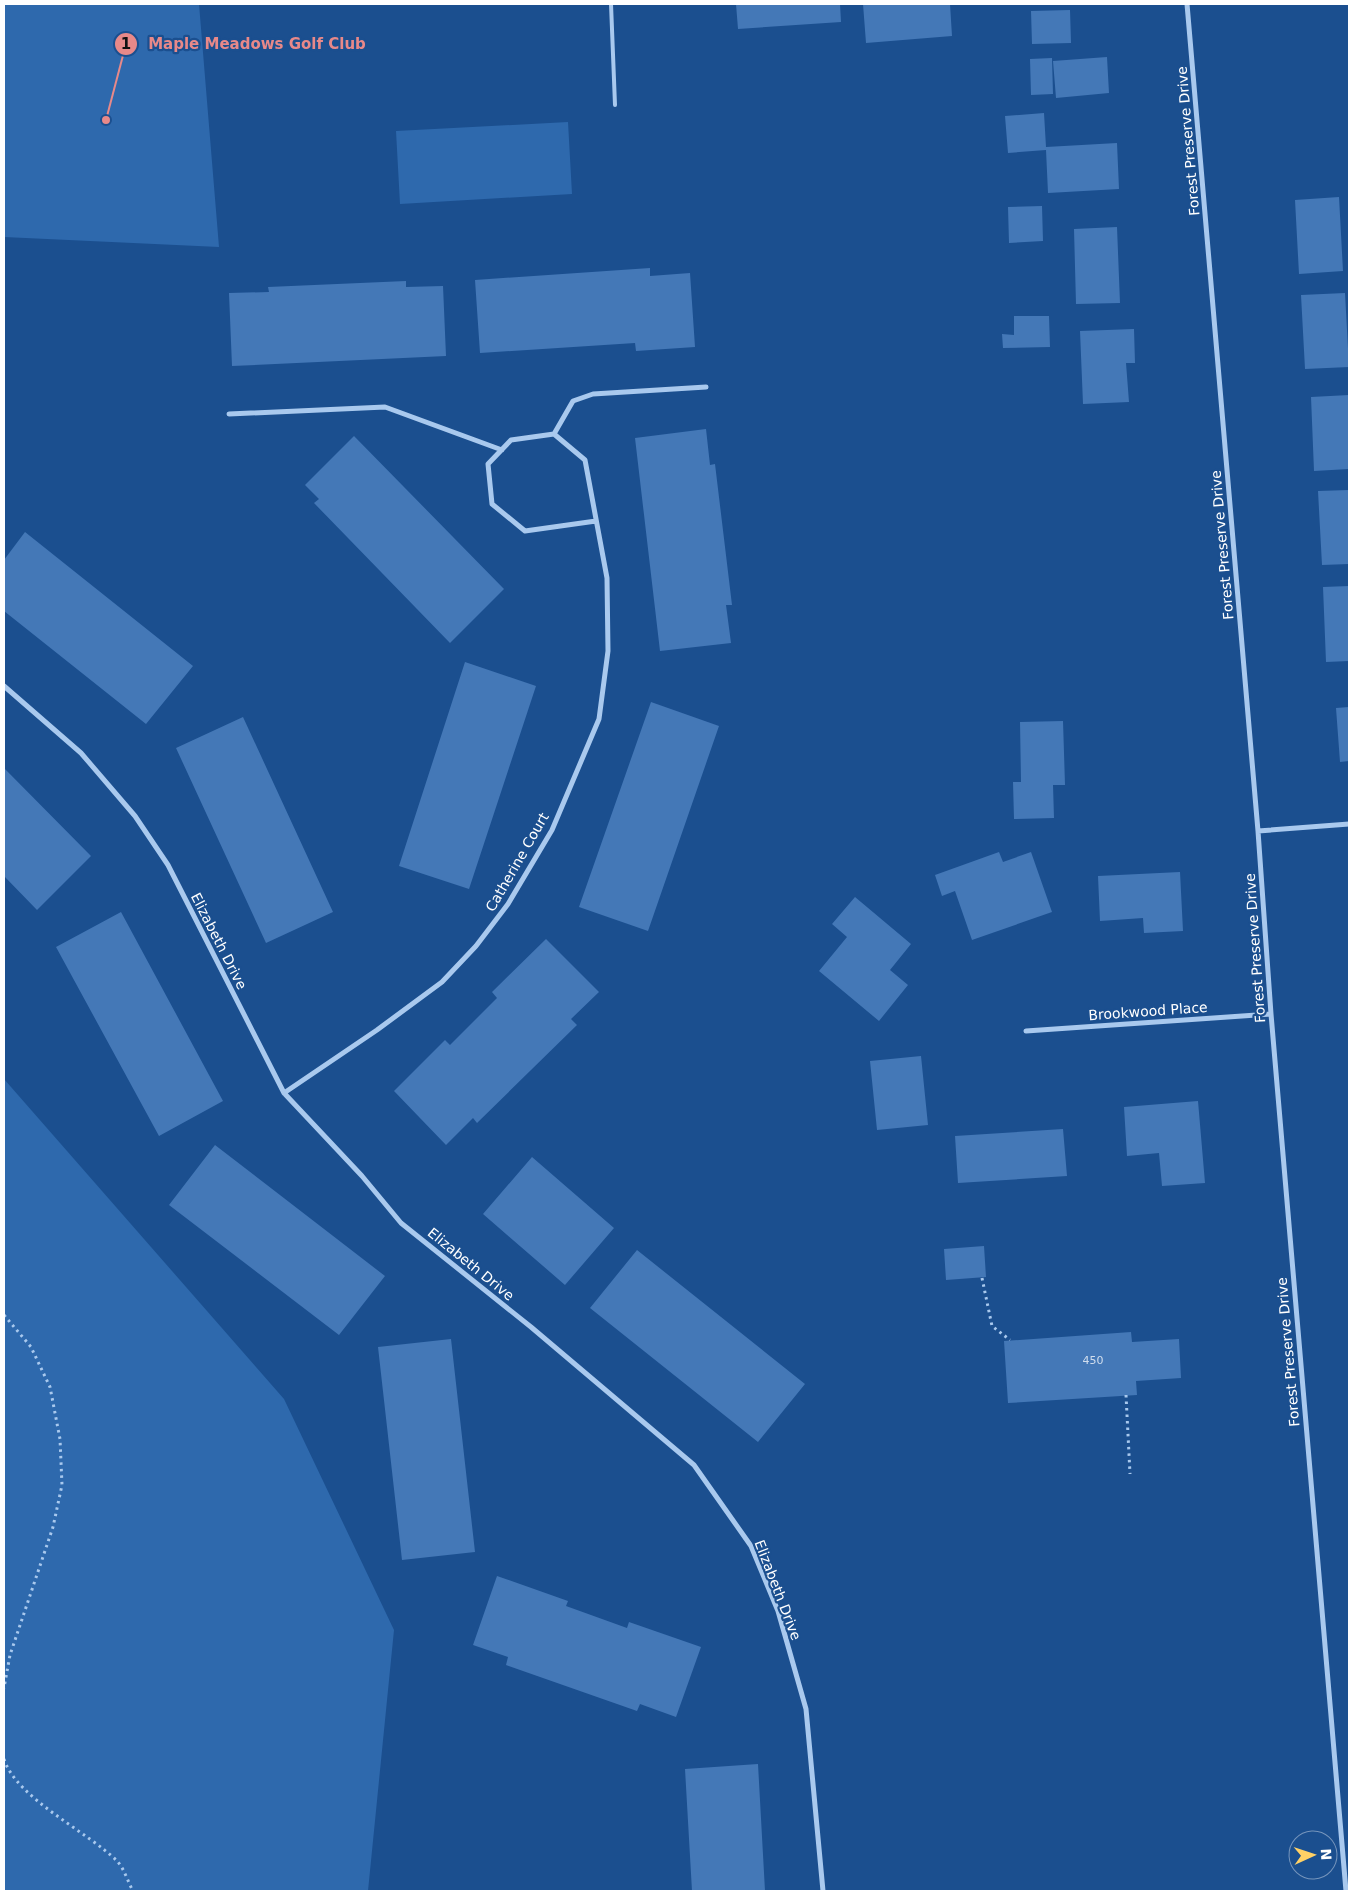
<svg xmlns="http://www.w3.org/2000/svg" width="1353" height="1895" viewBox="0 0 1353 1895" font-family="'DejaVu Sans',sans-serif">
<rect width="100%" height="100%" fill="#1b4f8f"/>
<path fill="#2e69ad" d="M4,4H199L219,247L4,237Z
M568,122L572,194L400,204L396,131Z
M4,1079L284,1399L394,1630L368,1891H4Z"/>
<path fill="#4478b7" d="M736,4H840L841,22L738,29Z
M863,4H950L952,36L866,43Z
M1070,10L1071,43L1032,44L1031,11Z
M1107,57L1109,93L1056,98L1053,61Z
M1052,58L1053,94L1031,95L1030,59Z
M1044,113L1046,147L1117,143L1119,189L1048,193L1046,150L1008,153L1005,116Z
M1339,197L1343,271L1299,274L1295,200Z
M1042,206L1043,241L1009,243L1008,207Z
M1117,227L1120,303L1076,304L1074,229Z
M650,268V276L690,273L695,347L636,351L635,343L480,353L475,280Z
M406,281V287L443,286L446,356L232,366L229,293L269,292L268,287Z
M1345,293L1349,367L1305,369L1301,295Z
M1014,316H1049L1050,347L1003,348L1002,334L1014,335Z
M1134,329L1135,363H1126L1129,402L1083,404L1080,331Z
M1349,395V469L1314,471L1311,397Z
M706,429L710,465L715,464L732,605H726L731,643L660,651L635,438Z
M354,436L504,589L450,643L314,503L319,499L305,485Z
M1349,490V564L1322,565L1318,491Z
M25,532L193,666L146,724L4,611V560Z
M1349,586V661L1326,662L1323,587Z
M465,662L536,686L469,889L399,866Z
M651,702L719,726L648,931L579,907Z
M1349,707V761L1340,762L1336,708Z
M243,717L333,912L266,943L176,748Z
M1063,721L1065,785H1053L1054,818L1014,819L1013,782H1021L1020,722Z
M4,768L91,856L37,910L4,876Z
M999,852L1003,862L1031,852L1052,912L972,940L955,891L942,896L935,875Z
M1180,872L1183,931L1144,933L1143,918L1100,921L1098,876Z
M855,897L911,944L890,970L908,985L879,1021L819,971L847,937L832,924Z
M121,912L223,1101L159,1136L56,947Z
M546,939L599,992L571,1019L577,1025L477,1123L473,1118L446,1145L394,1091L445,1040L450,1045L497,998L492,992Z
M921,1056L928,1125L877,1130L870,1061Z
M1198,1101L1205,1183L1162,1186L1159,1153L1127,1156L1124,1107Z
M1063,1129L1067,1176L958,1183L955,1136Z
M215,1145L385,1276L339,1335L169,1205Z
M532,1157L614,1228L565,1285L483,1214Z
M984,1246L986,1277L946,1280L944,1249Z
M637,1250L805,1384L758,1442L590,1308Z
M1131,1332L1132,1342L1179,1339L1181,1378L1136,1381L1137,1395L1008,1403L1004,1341Z
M451,1339L475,1552L402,1560L378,1347Z
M497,1576L568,1601L566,1606L627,1628L629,1622L701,1647L676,1717L640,1704L637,1711L506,1665L508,1657L473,1645Z
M758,1764L765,1891H692L685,1769Z"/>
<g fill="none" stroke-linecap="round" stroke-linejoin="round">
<path stroke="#a9c9ee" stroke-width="3" stroke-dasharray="2.5 4" stroke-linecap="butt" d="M982,1278L992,1326L1010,1340
M4,1315L31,1347L50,1387L60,1439L62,1485L53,1527L10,1655L4,1688
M1126,1395L1130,1474
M4,1759C16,1798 88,1832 117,1861C124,1868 128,1882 133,1891"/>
<path stroke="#a9c9ee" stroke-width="4" d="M611,4L615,105"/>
<path stroke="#a9c9ee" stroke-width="5" d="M1187,4L1258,831L1271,1014L1346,1891
M229,414L385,407L502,450
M554,434L573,401L593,394L706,387
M4,686L81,753L135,816L168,865L284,1093L362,1176L401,1223L531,1327L694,1465L751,1546L778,1611L806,1709L823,1891
M1258,831L1349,824
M1026,1031L1271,1014
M284,1093L377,1030L442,982L476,946L508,904L552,830L599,719L608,651L607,578L585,460L554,434L511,440L488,464L492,504L525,531L596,521"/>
</g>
<g text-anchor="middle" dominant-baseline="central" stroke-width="4.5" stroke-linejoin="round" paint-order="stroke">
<g font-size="11" fill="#d0dded">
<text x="1093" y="1360">450</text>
</g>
<g font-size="14" fill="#fff" stroke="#1b4f8f">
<text transform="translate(1188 141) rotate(-95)">Forest Preserve Drive</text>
<text transform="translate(1222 545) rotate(-95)">Forest Preserve Drive</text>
<text transform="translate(517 862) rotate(-60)">Catherine Court</text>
<text transform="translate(219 941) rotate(63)">Elizabeth Drive</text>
<text transform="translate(1255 948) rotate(-94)">Forest Preserve Drive</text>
<text transform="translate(1148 1011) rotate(-4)">Brookwood Place</text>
<text transform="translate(471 1264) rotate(39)">Elizabeth Drive</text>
<text transform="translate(1288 1352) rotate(-95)">Forest Preserve Drive</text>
<text transform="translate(778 1590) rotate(69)">Elizabeth Drive</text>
</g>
</g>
<path fill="none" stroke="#e88989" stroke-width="2" d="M106 120L126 44"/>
<g fill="#e88989" stroke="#1b4f8f" stroke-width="2">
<circle cx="106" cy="120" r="5"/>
<circle cx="126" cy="44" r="12"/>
</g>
<g font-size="15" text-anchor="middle" font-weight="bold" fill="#111">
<text x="126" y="49">1</text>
</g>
<g font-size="15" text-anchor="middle" font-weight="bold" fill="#e88989" stroke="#1b4f8f" stroke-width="4.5" stroke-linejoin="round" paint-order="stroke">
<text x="257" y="49">Maple Meadows Golf Club</text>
</g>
<rect width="1353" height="1895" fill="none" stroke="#ffffff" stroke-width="10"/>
<g transform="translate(1313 1855) rotate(87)"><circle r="24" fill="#1b4f8f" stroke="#7695bc"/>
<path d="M0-4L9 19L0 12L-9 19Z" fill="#ffd166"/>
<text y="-8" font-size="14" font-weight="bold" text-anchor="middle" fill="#ffffff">N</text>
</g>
</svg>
